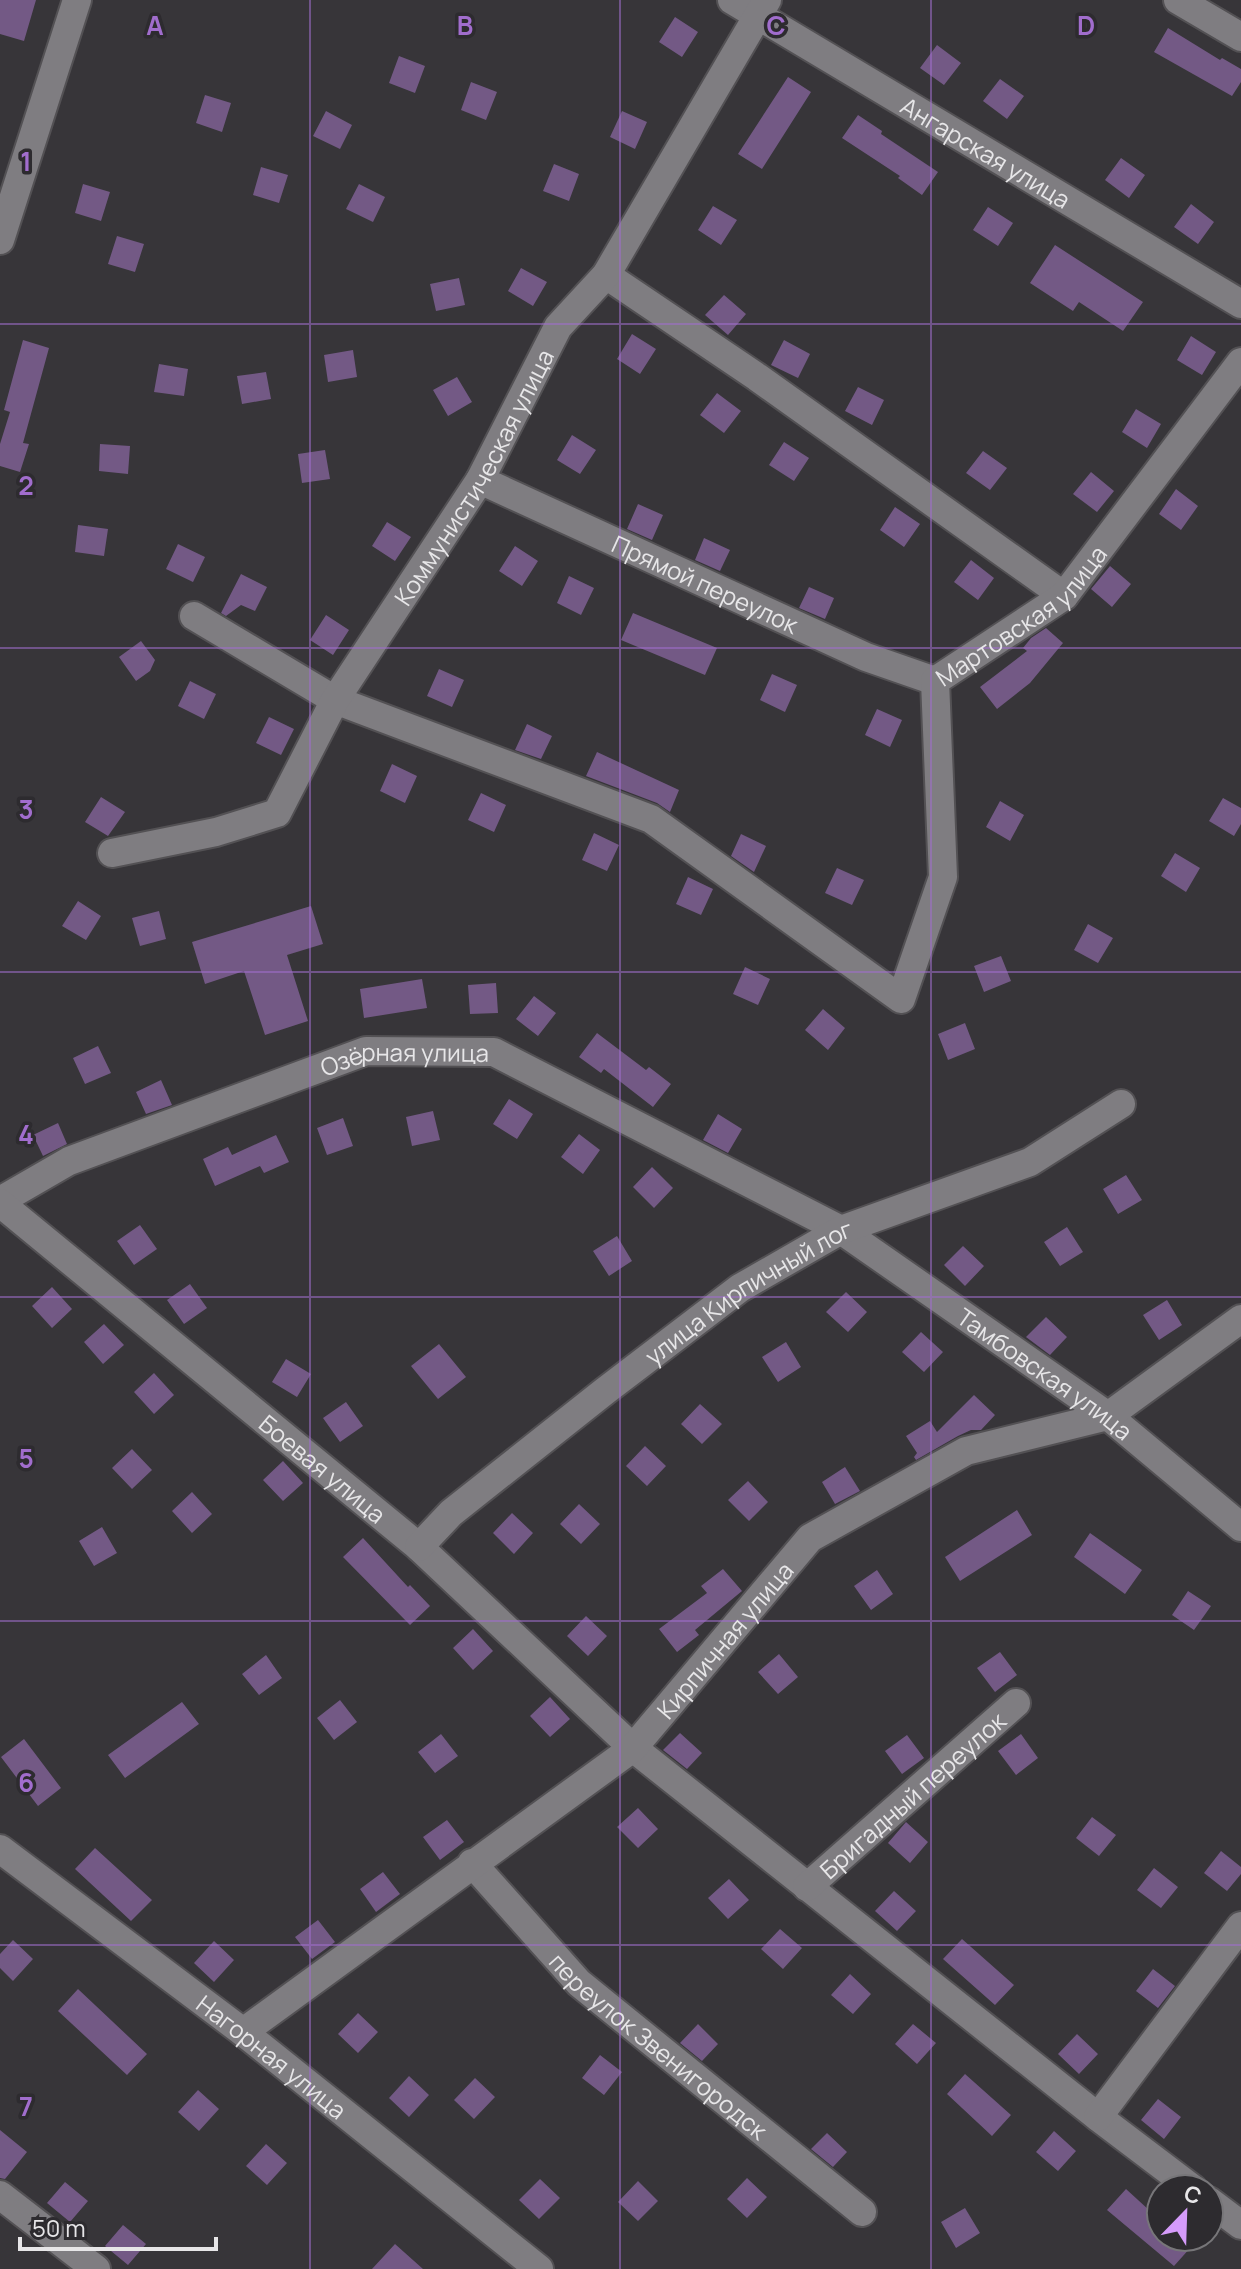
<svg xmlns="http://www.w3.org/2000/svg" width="1241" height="2269" viewBox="0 0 1241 2269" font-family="Manrope,sans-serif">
<rect width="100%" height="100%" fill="#373539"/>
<path fill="#735985" d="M0,0H36L24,41L0,34Z
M675,17L698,32L682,57L659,42Z
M1168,28L1220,60L1222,58L1241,69V82L1232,96L1154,52Z
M937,45L961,63L944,85L920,68Z
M399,56L425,66L415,93L389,83Z
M788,77L811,92L762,169L738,154Z
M1000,79L1024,96L1007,119L983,101Z
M471,82L497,92L486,120L461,110Z
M205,95L231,103L222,132L196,123Z
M326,111L352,125L340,149L313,136Z
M622,111L647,122L635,149L610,137Z
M858,115L882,131L881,134L938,172L922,195L898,178L900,176L842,138Z
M1121,158L1145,175L1129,198L1105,180Z
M554,164L579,174L569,201L543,191Z
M261,167L288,175L279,203L253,195Z
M83,184L110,192L101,221L75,213Z
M359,184L385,197L373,222L346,209Z
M1191,204L1214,222L1198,244L1174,227Z
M713,206L737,220L721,245L698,230Z
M988,207L1013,223L998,246L973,230Z
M117,236L144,244L135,272L108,264Z
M1055,245L1143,302L1123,331L1079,302L1073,311L1030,283Z
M521,268L547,282L533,306L508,291Z
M459,278L465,305L436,311L430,284Z
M724,295L746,314L728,335L705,315Z
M632,334L656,349L640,374L617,359Z
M1191,336L1216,352L1202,375L1177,360Z
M23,340L49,348L23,443L29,444L20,472L0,466V444L10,412L4,410Z
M784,340L810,354L798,378L771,365Z
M353,350L357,377L328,382L324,355Z
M159,364L188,369L184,396L154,392Z
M266,372L271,399L242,404L237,376Z
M457,377L472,402L448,416L433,390Z
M858,387L884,400L872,425L845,411Z
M717,393L741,411L724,433L700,415Z
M1136,409L1161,424L1147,448L1122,432Z
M572,435L596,450L580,474L557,460Z
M784,442L809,458L794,481L769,465Z
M100,444L130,446L128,474L99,471Z
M325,450L330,479L302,483L298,454Z
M983,451L1007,468L990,490L966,473Z
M1091,472L1114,491L1097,512L1073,494Z
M1176,489L1198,506L1181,530L1159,514Z
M638,504L663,515L652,540L627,529Z
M895,507L920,524L904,547L880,530Z
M387,522L411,537L395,561L372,546Z
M78,525L108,529L104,556L75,552Z
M704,538L730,550L720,571L695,560Z
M178,544L205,557L193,582L166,569Z
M515,546L538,561L522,586L499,571Z
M971,560L994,578L978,600L954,582Z
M1110,566L1131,584L1112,607L1091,589Z
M241,574L267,587L255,611L241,605L226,616L221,613Z
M569,576L594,588L581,615L557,603Z
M809,587L834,598L825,619L799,608Z
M633,613L717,648L705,675L621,640Z
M326,615L349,630L333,655L310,640Z
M1046,628L1063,643L1030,683L997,709L980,687L1027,651L1023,648L1031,638Z
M141,641L155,660L150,671L136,681L119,657Z
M439,669L464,680L452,707L427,696Z
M772,674L797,685L785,712L760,700Z
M190,681L216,694L204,719L178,706Z
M877,709L902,720L890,747L865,735Z
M269,717L294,729L281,755L256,743Z
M527,724L552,736L541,759L515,750Z
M597,752L679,790L670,812L657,803L586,776Z
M392,764L417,776L405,803L380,791Z
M481,793L506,805L494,832L468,820Z
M101,797L125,812L108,836L85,822Z
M1223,798L1241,808V824L1234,836L1209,821Z
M1000,801L1024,815L1010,841L986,827Z
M594,833L619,845L607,871L582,860Z
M741,834L766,846L754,872L731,856Z
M1175,853L1200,868L1186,892L1161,876Z
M837,868L864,880L852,905L825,893Z
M688,877L713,889L701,915L676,904Z
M78,901L101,916L86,940L62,926Z
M311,906L323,944L287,955L308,1021L265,1035L244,971L205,984L192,942Z
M159,911L166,939L140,946L132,918Z
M1088,924L1113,938L1098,963L1074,950Z
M1001,956L1011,981L984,992L974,966Z
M745,967L770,979L758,1005L733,994Z
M422,979L427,1008L364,1018L360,989Z
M496,983L498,1013L470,1014L468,985Z
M534,996L556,1013L538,1036L516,1019Z
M823,1009L845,1028L828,1050L805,1030Z
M965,1023L975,1049L948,1060L938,1034Z
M597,1033L646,1070L649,1067L671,1084L653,1107L604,1069L601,1073L579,1057Z
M98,1046L111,1073L85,1084L73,1058Z
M161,1080L172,1105L146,1114L136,1092Z
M509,1099L533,1114L517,1139L493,1124Z
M433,1111L440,1140L412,1146L406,1117Z
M718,1114L742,1129L728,1153L703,1140Z
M343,1118L353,1146L327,1155L317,1128Z
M58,1123L67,1144L43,1156L33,1135Z
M579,1134L600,1150L583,1174L561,1157Z
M276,1135L289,1162L264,1173L260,1166L215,1186L203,1159L228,1147L232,1155Z
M652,1167L673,1188L654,1208L633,1187Z
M1126,1175L1142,1200L1118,1214L1103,1189Z
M140,1225L157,1249L134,1265L117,1241Z
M1067,1227L1083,1252L1060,1266L1044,1242Z
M617,1236L632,1261L609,1276L593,1251Z
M963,1246L984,1266L965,1286L944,1265Z
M190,1284L207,1308L184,1324L167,1300Z
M52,1287L72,1309L52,1328L32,1306Z
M846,1292L867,1312L848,1332L826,1312Z
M1167,1300L1182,1325L1159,1340L1143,1315Z
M1046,1317L1067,1337L1050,1355L1026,1337Z
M104,1324L124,1345L103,1364L84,1342Z
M921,1332L943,1352L924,1372L902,1352Z
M786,1342L801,1367L778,1382L762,1357Z
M439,1344L466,1377L438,1399L411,1366Z
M286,1359L311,1374L297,1397L272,1382Z
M154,1373L174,1395L154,1414L134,1392Z
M974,1395L995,1415L981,1430H971L958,1436L916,1460L914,1457L917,1453L906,1436L930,1421L937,1432Z
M346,1402L363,1426L340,1442L323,1418Z
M700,1404L722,1424L702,1444L681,1424Z
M645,1446L666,1466L647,1486L626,1466Z
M132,1449L152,1470L132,1489L112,1468Z
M283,1461L303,1483L283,1501L263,1480Z
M845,1467L860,1491L835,1504L822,1482Z
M748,1481L768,1502L749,1521L728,1500Z
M192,1492L212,1514L192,1533L172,1511Z
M579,1504L600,1524L581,1544L560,1524Z
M1017,1510L1032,1535L960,1581L945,1557Z
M512,1513L533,1533L514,1554L493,1533Z
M102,1527L117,1553L94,1566L79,1541Z
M1090,1533L1142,1570L1125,1594L1074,1557Z
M363,1538L408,1587L410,1585L430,1606L410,1625L343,1557Z
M723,1569L742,1591L695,1630L699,1635L677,1652L659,1629L707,1593L701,1586Z
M877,1570L893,1594L871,1610L854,1586Z
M1188,1591L1211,1606L1194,1630L1172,1615Z
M586,1616L607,1636L588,1656L567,1636Z
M473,1629L493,1651L473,1670L453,1648Z
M1000,1652L1017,1675L995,1692L977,1668Z
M779,1654L798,1677L778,1694L758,1672Z
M266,1655L282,1678L259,1695L242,1674Z
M550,1697L570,1719L550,1737L530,1716Z
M340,1700L357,1722L334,1740L317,1718Z
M182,1702L199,1724L125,1778L108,1755Z
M680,1733L702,1753L687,1769L663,1750Z
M441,1734L458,1756L435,1773L418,1752Z
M1021,1734L1038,1758L1016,1775L998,1751Z
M907,1735L924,1758L902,1774L885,1751Z
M24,1739L61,1788L38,1806L1,1757Z
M638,1808L658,1829L638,1848L617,1827Z
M1092,1817L1116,1835L1099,1856L1076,1838Z
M447,1820L464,1842L440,1860L423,1837Z
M906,1822L928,1842L910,1863L888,1843Z
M95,1848L152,1900L131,1921L75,1869Z
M1221,1851L1241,1867V1874L1227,1891L1204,1873Z
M1154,1868L1178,1887L1161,1908L1137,1890Z
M383,1872L400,1894L376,1912L360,1889Z
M729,1879L749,1900L728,1919L708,1898Z
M894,1891L916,1911L897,1931L875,1911Z
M318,1920L335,1942L312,1959L295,1937Z
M780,1929L802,1948L783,1969L761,1949Z
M962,1939L1014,1985L995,2005L943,1959Z
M13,1940L33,1959L13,1981L0,1968V1954Z
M214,1941L234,1960L214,1982L194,1963Z
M1153,1969L1175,1986L1158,2008L1136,1991Z
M850,1974L871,1994L853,2014L831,1995Z
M78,1989L147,2054L127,2075L58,2011Z
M358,2013L378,2032L358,2053L338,2034Z
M698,2024L718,2044L702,2061L680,2043Z
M913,2024L936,2043L917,2064L895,2044Z
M1077,2034L1098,2054L1079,2074L1058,2054Z
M600,2055L622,2072L604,2095L582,2078Z
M965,2074L1011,2115L992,2136L947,2094Z
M409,2076L429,2095L409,2117L389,2098Z
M475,2078L495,2097L474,2119L454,2100Z
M198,2090L219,2109L199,2131L178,2112Z
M1158,2099L1181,2117L1164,2139L1141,2120Z
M0,2130L27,2152L5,2179L0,2178Z
M1054,2131L1076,2151L1058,2171L1036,2152Z
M827,2133L847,2152L833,2167L811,2149Z
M266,2144L287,2163L267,2185L246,2166Z
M747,2178L767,2197L747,2218L727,2199Z
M540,2179L560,2198L539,2219L519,2200Z
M638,2181L658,2201L638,2221L618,2202Z
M65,2182L88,2201L70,2222L47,2203Z
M1126,2189L1161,2221V2237H1200L1174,2266L1107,2210Z
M965,2208L980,2233L956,2248L941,2222Z
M123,2225L146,2244L128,2265L105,2246Z
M395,2244L423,2269H372Z"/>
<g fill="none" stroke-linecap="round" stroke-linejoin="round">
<defs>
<g id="street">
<path id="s1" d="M732,0L1241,304"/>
<path d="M1178,0L1241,37"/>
<path d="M0,240L77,0"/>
<path d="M606,275L757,377L1064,596"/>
<path id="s2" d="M480,480L866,657L935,681"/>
<path id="s3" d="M194,616L335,700L651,819L901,999L943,877L935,681L1064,596L1241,362"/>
<path id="s4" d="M112,853L216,832L277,813L335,700L480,480L558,327L606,275L767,0"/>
<path id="s5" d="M0,1201L69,1161L366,1051L494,1052L841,1230L1108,1416L1241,1527"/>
<path id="s6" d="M0,1203L419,1547L633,1748L1098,2117L1193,2189"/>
<path id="s7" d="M419,1547L451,1513L605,1391L740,1288L841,1230L1030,1162L1121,1104"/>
<path id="s8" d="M0,1849L243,2032L539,2269"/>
<path id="s9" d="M472,1863L579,1983L862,2212"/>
<path id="s10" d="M807,1887L1016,1703"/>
<path id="s11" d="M243,2032L633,1748L810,1538L966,1451L1108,1416L1241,1319"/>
<path d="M1098,2117L1241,1926"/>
<path d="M0,2195L96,2269"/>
<path d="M1209,2201L1241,2225"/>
</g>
</defs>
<use href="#street" stroke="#535154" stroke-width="32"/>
<use href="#street" stroke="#7f7d81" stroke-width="28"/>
</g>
<path fill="none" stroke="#a16dcd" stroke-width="2" stroke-opacity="0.55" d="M310,0V2269M620,0V2269M931,0V2269M0,324H1241M0,648H1241M0,972H1241M0,1297H1241M0,1621H1241M0,1945H1241"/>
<g text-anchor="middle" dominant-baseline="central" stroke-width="7" stroke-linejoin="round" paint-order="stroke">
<g font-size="24" fill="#e7e6e8" stroke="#2d2b2f">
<text stroke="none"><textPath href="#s1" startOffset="296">Ангарская улица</textPath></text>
<text stroke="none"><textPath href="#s4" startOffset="560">Коммунистическая улица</textPath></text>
<text stroke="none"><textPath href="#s2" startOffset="248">Прямой переулок</textPath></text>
<text stroke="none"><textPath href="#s3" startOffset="1244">Мартовская улица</textPath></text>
<text stroke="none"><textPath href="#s5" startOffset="434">Озёрная улица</textPath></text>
<text stroke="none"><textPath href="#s7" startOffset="418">улица Кирпичный лог</textPath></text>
<text stroke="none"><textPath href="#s5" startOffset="1164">Тамбовская улица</textPath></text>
<text stroke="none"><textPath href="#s6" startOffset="418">Боевая улица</textPath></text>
<text stroke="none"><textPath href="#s11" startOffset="624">Кирпичная улица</textPath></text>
<text stroke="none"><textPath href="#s10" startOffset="140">Бригадный переулок</textPath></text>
<text stroke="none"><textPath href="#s9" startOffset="262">переулок Звенигородск</textPath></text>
<text stroke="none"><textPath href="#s8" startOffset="342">Нагорная улица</textPath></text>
</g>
</g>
<g font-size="26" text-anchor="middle" font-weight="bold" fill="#a16dcd" stroke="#2d2b2f" stroke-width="7" stroke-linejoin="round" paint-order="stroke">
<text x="155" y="35">A</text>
<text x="465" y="35">B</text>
<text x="776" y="35">C</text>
<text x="1086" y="35">D</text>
<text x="26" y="171">1</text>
<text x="26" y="495">2</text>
<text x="26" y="819">3</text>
<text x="26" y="1144">4</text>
<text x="26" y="1468">5</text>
<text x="26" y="1792">6</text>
<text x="26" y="2116">7</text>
</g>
<g transform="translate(1185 2213) rotate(23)"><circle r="38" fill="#2d2b2f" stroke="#777679" stroke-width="2"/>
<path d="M0-6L14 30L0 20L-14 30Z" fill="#d59bfa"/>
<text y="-12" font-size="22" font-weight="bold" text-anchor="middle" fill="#e7e6e8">С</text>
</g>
<path d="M20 2237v12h196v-12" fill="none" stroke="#e7e6e8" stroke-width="4"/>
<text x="32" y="2237" font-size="24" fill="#e7e6e8" stroke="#2d2b2f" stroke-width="6" paint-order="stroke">50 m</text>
</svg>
